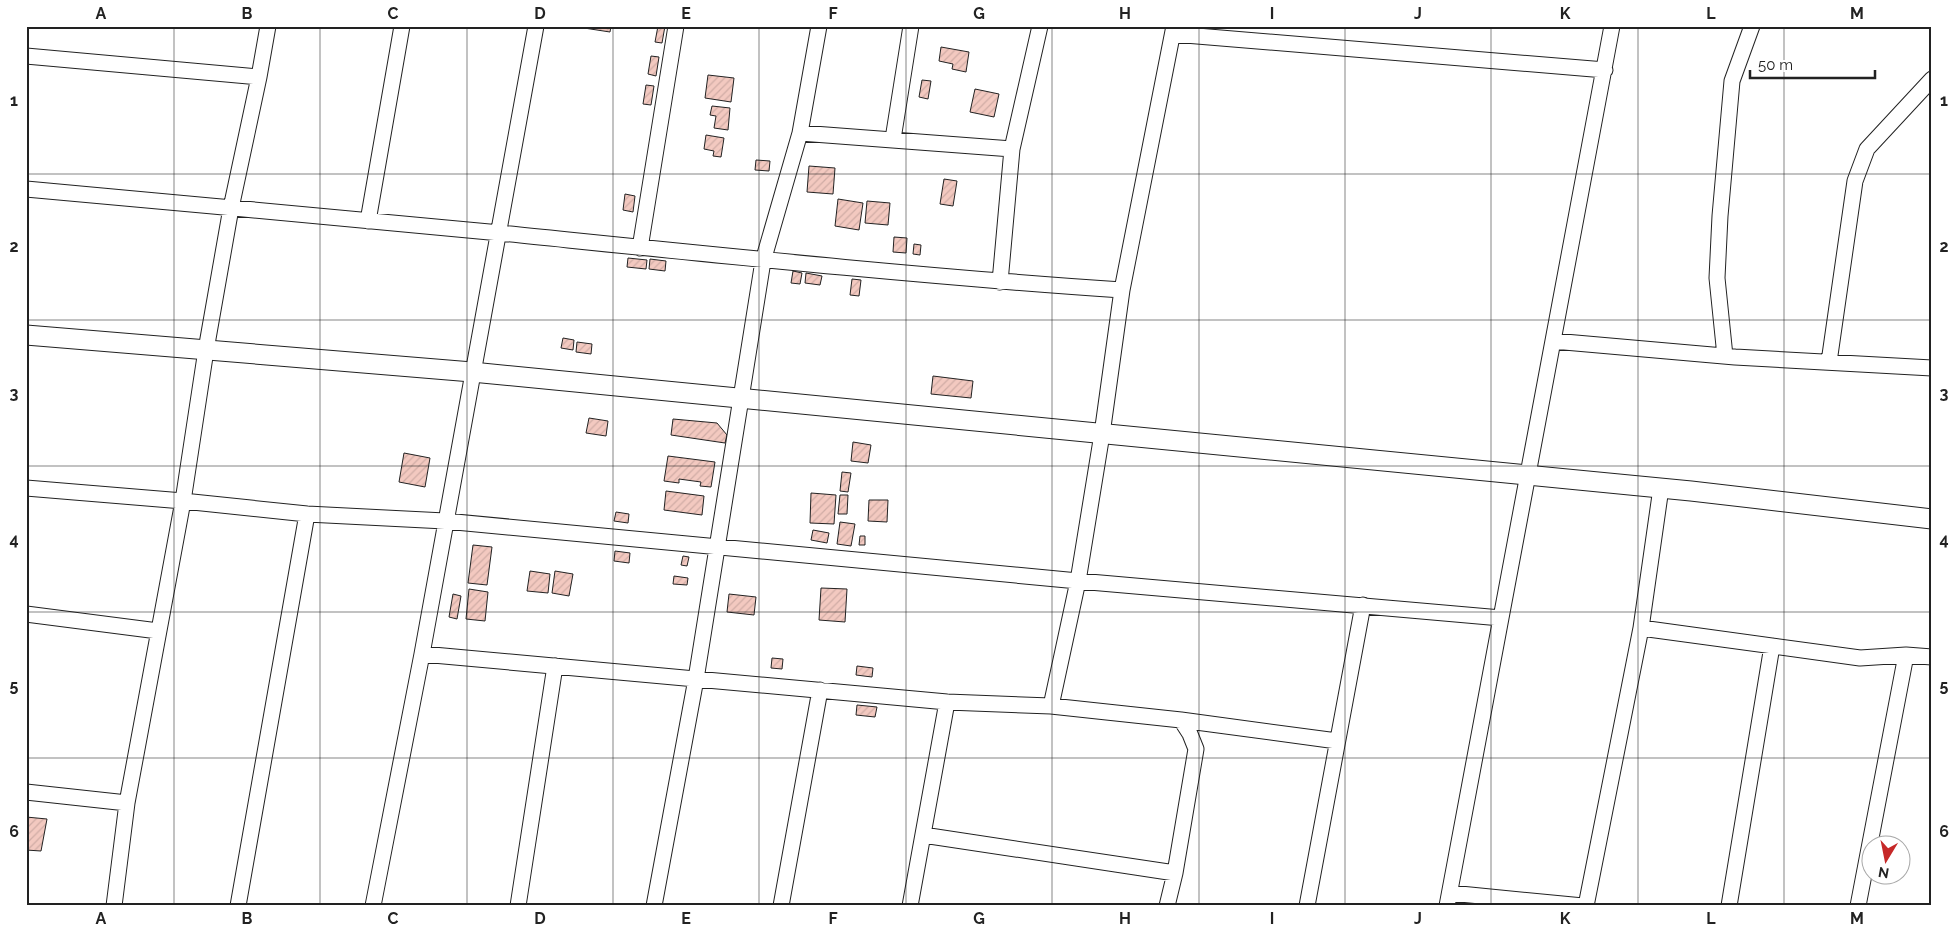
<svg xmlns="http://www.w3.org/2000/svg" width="1958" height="932" viewBox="0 0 1958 932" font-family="Raleway,sans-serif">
<defs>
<pattern id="building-hatch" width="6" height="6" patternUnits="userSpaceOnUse" patternTransform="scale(1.25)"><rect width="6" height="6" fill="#f3c9c0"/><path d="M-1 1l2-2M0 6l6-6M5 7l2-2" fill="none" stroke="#d0aca5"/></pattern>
</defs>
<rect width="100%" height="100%" fill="#fff"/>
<path fill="url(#building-hatch)" stroke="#222" d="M584,26H611L610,32L584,28Z
M658,26H665L662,43L655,42Z
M941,47L969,52L966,72L952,69L953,64L939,61Z
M651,56L659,57L656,76L648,74Z
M708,75L734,78L731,102L705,98Z
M922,80L931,81L928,99L919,97Z
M646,85L654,86L651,105L643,104Z
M975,89L999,94L994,117L970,112Z
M712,106L730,108L728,130L714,128L716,116L710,115Z
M706,135L724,138L721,157L713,156L714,151L704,149Z
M756,160L770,161L769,171L755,170Z
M809,166L835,168L833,194L807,192Z
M944,179L957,181L953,206L940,204Z
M625,194L635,196L633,212L623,210Z
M838,199L863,203L859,230L835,226Z
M867,201L890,203L888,225L865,223Z
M894,237L907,238L906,253L893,252Z
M914,244L921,245L920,255L913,254Z
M628,258L647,260L646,269L627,267Z
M650,259L666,261L665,271L649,269Z
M793,271L802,273L800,284L791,283Z
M806,273L822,276L820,285L805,283Z
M852,279L861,280L859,296L850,295Z
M563,338L574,340L573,350L561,348Z
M577,342L592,344L591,354L576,352Z
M933,376L973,381L971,398L931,394Z
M589,418L608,421L606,436L586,433Z
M673,419L717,423L727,435L725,443L671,435Z
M853,442L871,445L868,463L851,461Z
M404,453L430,458L425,487L399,482Z
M668,456L715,462L711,487L700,486L701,482L679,479V483L664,481Z
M842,472L851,473L848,492L840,491Z
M666,491L704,496L702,515L664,510Z
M811,493L836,495L834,524L810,523Z
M840,495H848L847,514H838Z
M869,500H888L887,522L868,521Z
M616,512L629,514L628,523L614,521Z
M840,522L855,524L851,546L837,544Z
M813,530L829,533L827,543L811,540Z
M860,536H865V545H859Z
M473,545L492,547L487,585L468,583Z
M615,551L630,553L629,563L614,561Z
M683,556L689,557L687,566L681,565Z
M530,571L550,574L548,593L527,591Z
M555,571L573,574L569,596L552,593Z
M674,576L688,578L687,585L673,584Z
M821,588L847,589L845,622L819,620Z
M469,589L488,592L485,621L466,619Z
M453,594L461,596L457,619L449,617Z
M729,594L756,597L754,615L727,612Z
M772,658L783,659L782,669L771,668Z
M857,666L873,668L872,677L856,675Z
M857,705L877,707L875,717L856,715Z
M26,817L47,819L41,851L26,850Z"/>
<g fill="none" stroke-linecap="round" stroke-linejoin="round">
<defs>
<path id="minor" d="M1173,34L1605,70
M26,56L259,77
M800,133L1012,149
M893,139L911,26
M26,189C184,204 342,217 500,233C707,254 914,276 1122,290
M368,221L402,26
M640,248L676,26
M1000,282L1012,149L1040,26
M1553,341L1735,357L1932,368
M1725,356L1717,278L1720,216L1732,81L1752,26
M1829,362L1855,181L1867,149L1932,79
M26,488L183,501L307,514L445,521L1078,581L1501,618
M26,614L158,631
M1641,628L1860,658L1906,655L1932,657
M422,654L947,702L1051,706L1181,720L1337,741
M1051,706L1078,581L1102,434L1122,290L1174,26
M26,792L127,803
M923,835L1175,873
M1450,893L1583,906
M114,906L127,803L183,501L206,350L231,208L259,77L268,26
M238,906L307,514
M373,906L422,654L536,26
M518,906L555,666
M654,906L696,679L763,261L800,133L819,26
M781,906L820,690
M910,906L947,702
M1167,906L1175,873L1196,749L1190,734L1181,720
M1307,906L1363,605
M1447,906L1612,26
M1586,906L1641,628L1661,488
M1729,906L1772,646
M1858,906L1906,655"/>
<path id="tertiary" d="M26,335L472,372L1691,491L1932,519"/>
</defs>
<use href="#minor" stroke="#222" stroke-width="17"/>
<use href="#tertiary" stroke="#222" stroke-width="21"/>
<use href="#minor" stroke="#fff" stroke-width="15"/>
<use href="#tertiary" stroke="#fff" stroke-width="19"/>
</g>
<path fill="none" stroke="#222" stroke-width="1" stroke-opacity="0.55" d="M174,26V906M320,26V906M467,26V906M613,26V906M759,26V906M906,26V906M1052,26V906M1199,26V906M1345,26V906M1491,26V906M1638,26V906M1784,26V906M26,174H1932M26,320H1932M26,466H1932M26,612H1932M26,758H1932"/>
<rect width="1958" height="932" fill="none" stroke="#ffffff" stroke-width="55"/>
<g transform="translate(1886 860) rotate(190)"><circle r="24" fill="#ffffff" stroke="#a7a7a7"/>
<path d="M0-4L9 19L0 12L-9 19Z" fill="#c62828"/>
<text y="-8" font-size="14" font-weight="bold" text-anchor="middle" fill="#222222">N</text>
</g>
<path d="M1750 70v8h125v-8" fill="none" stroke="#222222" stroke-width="2.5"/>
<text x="1758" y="70" font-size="15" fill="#222222" stroke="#ffffff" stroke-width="4" paint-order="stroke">50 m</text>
<rect x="28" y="28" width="1902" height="876" fill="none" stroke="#222" stroke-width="2"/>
<g font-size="16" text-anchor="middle" font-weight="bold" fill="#222">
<text x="101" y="19">A</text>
<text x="247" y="19">B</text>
<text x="393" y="19">C</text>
<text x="540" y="19">D</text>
<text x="686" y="19">E</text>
<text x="833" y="19">F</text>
<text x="979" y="19">G</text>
<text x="1125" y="19">H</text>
<text x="1272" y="19">I</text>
<text x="1418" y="19">J</text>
<text x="1565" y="19">K</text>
<text x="1711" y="19">L</text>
<text x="1857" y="19">M</text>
<text x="14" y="106">1</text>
<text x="1944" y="106">1</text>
<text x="14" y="252">2</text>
<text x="1944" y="252">2</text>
<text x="14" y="399">3</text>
<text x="1944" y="399">3</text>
<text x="14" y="545">4</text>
<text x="1944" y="545">4</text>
<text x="14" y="691">5</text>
<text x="1944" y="691">5</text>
<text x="14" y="837">6</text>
<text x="1944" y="837">6</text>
<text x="101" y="924">A</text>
<text x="247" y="924">B</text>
<text x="393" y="924">C</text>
<text x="540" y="924">D</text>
<text x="686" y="924">E</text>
<text x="833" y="924">F</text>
<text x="979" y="924">G</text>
<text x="1125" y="924">H</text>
<text x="1272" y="924">I</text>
<text x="1418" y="924">J</text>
<text x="1565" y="924">K</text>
<text x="1711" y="924">L</text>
<text x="1857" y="924">M</text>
</g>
</svg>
